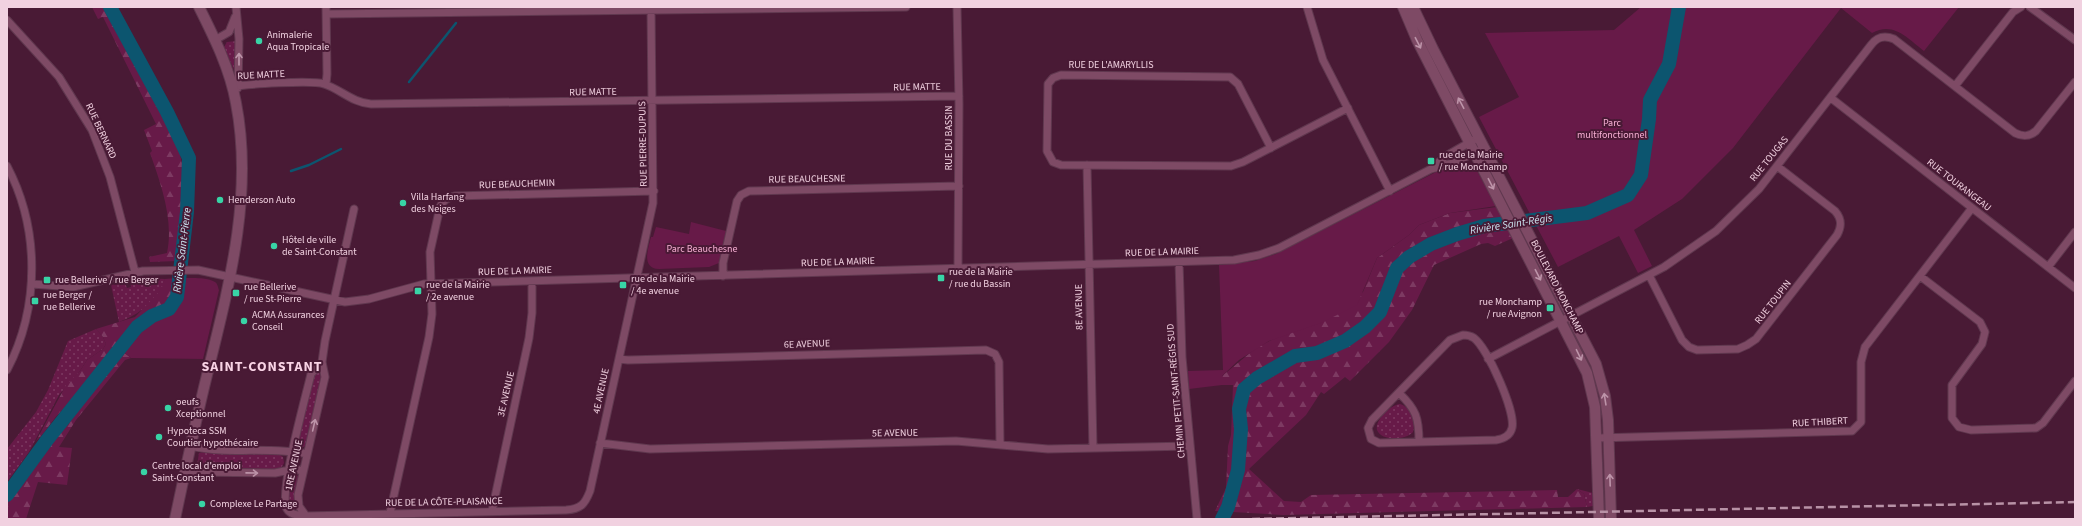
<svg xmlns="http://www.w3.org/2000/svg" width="2082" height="526" viewBox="0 0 2082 526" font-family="'Source Sans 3',sans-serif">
<defs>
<pattern id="grass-dots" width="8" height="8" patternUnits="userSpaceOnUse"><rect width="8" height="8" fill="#671a48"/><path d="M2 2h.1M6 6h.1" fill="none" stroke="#7d3a62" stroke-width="1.8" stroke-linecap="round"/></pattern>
<pattern id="forest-firs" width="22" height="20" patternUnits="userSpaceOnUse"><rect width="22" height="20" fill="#671a48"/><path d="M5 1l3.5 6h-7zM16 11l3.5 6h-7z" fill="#7d3a62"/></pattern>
</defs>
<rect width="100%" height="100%" fill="#491a35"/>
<path fill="url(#grass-dots)" d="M237,41L236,70H234L224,47L227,42Z
M145,278L165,279C160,300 138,315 119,322L111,285L125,283L127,288L131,287L130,281Z
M96,329L103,337L106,344L103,349L87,360L80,371L59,395L29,452L7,482V449L36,412L48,390L68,341Z
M318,371L322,375L307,445L301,448L298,445V440L313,374Z
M1400,404C1411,407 1416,422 1413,432C1405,441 1381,441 1377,430C1375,420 1390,405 1400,404Z
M203,452L277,453L283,457L284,463L281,468L274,469L200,468L197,466L199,453Z
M294,474L298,476L294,501L290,504L288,493L290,477Z
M1577,489L1593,493V506L1587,507L1584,494Z"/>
<path fill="url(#forest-firs)" d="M92,7H103L178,145L185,177L177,261L150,262L149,257L167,253C174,220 161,184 150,153L152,151L144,130L156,124L103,17L98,19Z
M1497,207L1513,238L1495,246L1488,243L1481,244L1434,265L1412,310L1389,342L1350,381L1345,377L1324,394L1321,392L1306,415L1249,469L1284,501L1301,502L1311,495L1557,490L1558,497H1568L1577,489L1584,494L1587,507L1283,515L1215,511L1226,488L1228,446L1231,435L1233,385H1222V376L1256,348L1363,292L1377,258L1409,235L1419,225L1450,213Z
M177,278L176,288L165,307L135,322L126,337L115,346L73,403C56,410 50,429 36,441L66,385L80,371L87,360L103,349L106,344L103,337L96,329L135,317L159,292L165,279Z
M122,351L131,358L125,360L76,420L59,447L72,448L67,485L38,482L26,519H7V501L56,434Z"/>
<path fill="#671a48" d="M1641,7H1959L1924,51C1908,39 1894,21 1872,33L1841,8L1733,148L1682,199L1634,230L1652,266L1638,273L1619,236L1558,267L1479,117L1519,97L1485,33L1614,30Z
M1466,164L1475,167L1496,206L1450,213L1419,225L1409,235L1377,258L1357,305L1323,322L1269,341L1239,360L1222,376V385L1189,389L1188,371L1223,370L1219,265L1255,261L1276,254L1436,172L1459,165L1460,167Z
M691,222L726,231L719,263L709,267L659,269C641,268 648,249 651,237H653L656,227L689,234Z
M183,278C192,278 208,277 215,282C218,284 218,288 219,290L203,359L131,358L122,351L145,322L170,312L181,296Z"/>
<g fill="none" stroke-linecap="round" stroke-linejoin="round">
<path stroke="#0c556f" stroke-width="2.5" d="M409,82L456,23
M291,171L309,165L341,149"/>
<path stroke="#0c556f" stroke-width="14" d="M7,495L47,440L137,327L152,316L169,309L177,297L187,212L189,158L167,112L110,7
M1222,519L1228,507L1238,470L1241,429L1239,409L1244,389L1257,378L1295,356L1317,353L1345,341L1365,327L1380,312L1397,268L1409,257L1431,244L1457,234L1484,226L1587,213L1628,195L1641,175L1649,119L1650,100L1669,64L1679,7"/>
<defs>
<path id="street" d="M236,7L239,39L238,88
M957,7L959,104L958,268
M1307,7L1323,60L1390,191
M2030,7L2075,40
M327,14L906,7
M7,20L59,77L92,130L110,177L135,272
M215,40L229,32L235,17
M326,84L327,74L326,7
M1955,86L2013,12L2021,7
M232,87C245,84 313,80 324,84C340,89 353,103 371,104L959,96
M1831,98L2075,288
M1271,148L1238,84L1230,77L1061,75L1053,78L1048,84L1047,151L1053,162L1061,165L1231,166L1243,162L1348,108
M1087,165L1093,448
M7,166C40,229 40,307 7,370
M1431,169L1446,156L1479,137
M1179,262L1182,357L1197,519
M2048,267L2075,232
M1649,275L1682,340L1689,347L1697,350L1738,349L1747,345L1756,339L1837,235C1842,226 1842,219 1835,211L1777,166
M723,276V263L737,201L741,195L749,191L959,186
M1920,276L1980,322L1985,332L1982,344L1952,385V418L1959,427L1971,430L2036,428L2043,423L2075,381
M32,284L73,287L143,271L198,270L345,302L369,299L424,284L1234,260L1259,255L1279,248L1431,169L1453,163L1478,151
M1463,335C1467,335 1471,336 1474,338C1488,349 1516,412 1512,428C1510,436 1503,439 1496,440L1379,443L1371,439L1368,428L1372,420L1450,340Z
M619,359L628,360L986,350L995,354L999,362L1000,445
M1488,359L1664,267L1716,231L1759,189L1871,45C1877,37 1884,35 1894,39L2015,133C2023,137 2029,137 2036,131L2075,82
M322,362L311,374C306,396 278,495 287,509C291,516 300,515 306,516L566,510C581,509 585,504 590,491L653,203L651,7
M1399,393C1416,409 1419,418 1419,442
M1597,438L1852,431L1861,422V362L1865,347L1972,208
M600,443L650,449L956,441L1048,449L1190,446
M191,446C228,455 269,446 307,454
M185,470L194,472L275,473L294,469L303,471
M492,511L529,338L532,313V281
M390,513L429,337L432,314L430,252L440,207C443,200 448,197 455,196L654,191
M306,516L299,506L298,495L325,377L322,362L325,341L354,209"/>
<path id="secondary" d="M1403,7L1417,40L1587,373L1595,407L1599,519
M1413,7L1433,49L1596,364L1605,396L1608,420L1611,519
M175,519C186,467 197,414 210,363C231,278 253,190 236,103C230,69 214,37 199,7"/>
</defs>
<use href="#street" stroke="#60384f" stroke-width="9"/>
<use href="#secondary" stroke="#60384f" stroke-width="12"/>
<use href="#street" stroke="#7e4a65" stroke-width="7"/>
<use href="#secondary" stroke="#7e4a65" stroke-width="10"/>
<path stroke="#b892a6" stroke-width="2.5" stroke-dasharray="8 4" stroke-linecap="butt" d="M1252,519L2075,502"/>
</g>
<defs><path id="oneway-shaft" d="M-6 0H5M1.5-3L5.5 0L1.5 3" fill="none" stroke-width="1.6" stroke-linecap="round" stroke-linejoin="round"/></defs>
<g stroke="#bd94a9">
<use href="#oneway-shaft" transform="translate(1418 43) rotate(63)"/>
<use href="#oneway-shaft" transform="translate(239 59) rotate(-90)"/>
<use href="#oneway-shaft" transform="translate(1461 103) rotate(-118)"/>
<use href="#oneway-shaft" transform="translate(1491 184) rotate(63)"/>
<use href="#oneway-shaft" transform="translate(1538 275) rotate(63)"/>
<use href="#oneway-shaft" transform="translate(1579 355) rotate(64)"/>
<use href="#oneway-shaft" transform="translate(1605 399) rotate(-99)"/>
<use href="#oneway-shaft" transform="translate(314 425) rotate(-77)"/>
<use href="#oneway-shaft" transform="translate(252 473) rotate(1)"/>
<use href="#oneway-shaft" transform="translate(1610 480) rotate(-92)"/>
</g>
<g fill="#38d4a6" stroke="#491a35" stroke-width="1.5">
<circle cx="259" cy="41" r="4"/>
<rect x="1427" y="157" width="8" height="8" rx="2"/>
<circle cx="220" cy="200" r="4"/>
<circle cx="403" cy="203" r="4"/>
<circle cx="274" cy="246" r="4"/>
<rect x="937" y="274" width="8" height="8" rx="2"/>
<rect x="43" y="276" width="8" height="8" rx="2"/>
<rect x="619" y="281" width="8" height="8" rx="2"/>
<rect x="414" y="287" width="8" height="8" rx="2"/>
<rect x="232" y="289" width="8" height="8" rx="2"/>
<rect x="31" y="297" width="8" height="8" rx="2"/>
<rect x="1546" y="304" width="8" height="8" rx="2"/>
<circle cx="244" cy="321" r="4"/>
<circle cx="168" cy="408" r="4"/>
<circle cx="159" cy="437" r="4"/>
<circle cx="144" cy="472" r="4"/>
<circle cx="202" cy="504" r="4"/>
</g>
<g text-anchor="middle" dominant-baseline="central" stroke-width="4" stroke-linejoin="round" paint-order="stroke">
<g font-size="10" fill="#f1d1e0" stroke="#491a35" text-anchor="start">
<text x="267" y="35">Animalerie<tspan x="267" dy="12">Aqua Tropicale</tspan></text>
<text x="1439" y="155">rue de la Mairie<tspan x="1439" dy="12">/ rue Monchamp</tspan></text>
<text x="411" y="197">Villa Harfang<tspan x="411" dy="12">des Neiges</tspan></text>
<text x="228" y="200">Henderson Auto</text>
<text x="282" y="240">Hôtel de ville<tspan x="282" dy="12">de Saint-Constant</tspan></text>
<text x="949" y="272">rue de la Mairie<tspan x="949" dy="12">/ rue du Bassin</tspan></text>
<text x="631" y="279">rue de la Mairie<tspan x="631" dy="12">/ 4e avenue</tspan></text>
<text x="55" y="280">rue Bellerive / rue Berger</text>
<text x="426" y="285">rue de la Mairie<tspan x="426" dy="12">/ 2e avenue</tspan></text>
<text x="244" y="287">rue Bellerive<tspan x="244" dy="12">/ rue St-Pierre</tspan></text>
<text x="43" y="295">rue Berger /<tspan x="43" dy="12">rue Bellerive</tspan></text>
<text x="1542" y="302" text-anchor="end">rue Monchamp<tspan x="1542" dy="12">/ rue Avignon</tspan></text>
<text x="252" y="315">ACMA Assurances<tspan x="252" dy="12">Conseil</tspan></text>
<text x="176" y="402">oeufs<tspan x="176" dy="12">Xceptionnel</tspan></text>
<text x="167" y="431">Hypoteca SSM<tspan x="167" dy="12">Courtier hypothécaire</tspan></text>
<text x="152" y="466">Centre local d'emploi<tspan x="152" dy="12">Saint-Constant</tspan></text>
<text x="210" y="504">Complexe Le Partage</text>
</g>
<g font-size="10" fill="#f1d1e0" stroke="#491a35">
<text x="1111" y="65">RUE DE L'AMARYLLIS</text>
<text transform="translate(261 75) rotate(-3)">RUE MATTE</text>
<text transform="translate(917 87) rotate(-1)">RUE MATTE</text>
<text transform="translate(593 92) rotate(-1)">RUE MATTE</text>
<text transform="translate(101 131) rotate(65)">RUE BERNARD</text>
<text transform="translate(949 138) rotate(-90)">RUE DU BASSIN</text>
<text transform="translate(643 144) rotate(-91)">RUE PIERRE-DUPUIS</text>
<text transform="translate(1769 159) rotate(-51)">RUE TOUGAS</text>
<text transform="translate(807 179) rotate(-1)">RUE BEAUCHESNE</text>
<text transform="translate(517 184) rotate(-2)">RUE BEAUCHEMIN</text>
<text transform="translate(1959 185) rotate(38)">RUE TOURANGEAU</text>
<text transform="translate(1162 252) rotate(-2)">RUE DE LA MAIRIE</text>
<text transform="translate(838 262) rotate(-2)">RUE DE LA MAIRIE</text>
<text transform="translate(515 271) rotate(-2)">RUE DE LA MAIRIE</text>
<text transform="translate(1557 287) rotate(63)">BOULEVARD MONCHAMP</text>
<text transform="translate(1773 302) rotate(-52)">RUE TOUPIN</text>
<text transform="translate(1079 307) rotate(-91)">8E AVENUE</text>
<text transform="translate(807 344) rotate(-2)">6E AVENUE</text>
<text transform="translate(601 391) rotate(-78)">4E AVENUE</text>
<text transform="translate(1176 391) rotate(-95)">CHEMIN PETIT-SAINT-RÉGIS SUD</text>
<text transform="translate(506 394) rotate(-77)">3E AVENUE</text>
<text transform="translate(1820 422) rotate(-3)">RUE THIBERT</text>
<text transform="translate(895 433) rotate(-1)">5E AVENUE</text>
<text transform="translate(294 465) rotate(-78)">1RE AVENUE</text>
<text transform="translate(444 502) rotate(-1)">RUE DE LA CÔTE-PLAISANCE</text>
</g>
<g font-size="10" fill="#f8b0d4" stroke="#491a35">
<text x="1612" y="123">Parc<tspan x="1612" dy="12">multifonctionnel</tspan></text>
<text x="702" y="249">Parc Beauchesne</text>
</g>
<g font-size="11" font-style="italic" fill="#cbe4f0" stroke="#491a35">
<text transform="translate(1511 224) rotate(-9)">Rivière Saint-Régis</text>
<text transform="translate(182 250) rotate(-83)">Rivière Saint-Pierre</text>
</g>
<g font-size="14" font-weight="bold" letter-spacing="1" fill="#f9d3e5" stroke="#491a35">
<text x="262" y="367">SAINT-CONSTANT</text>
</g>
</g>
<rect width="2082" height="526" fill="none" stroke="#f1d1e0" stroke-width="16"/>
</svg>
